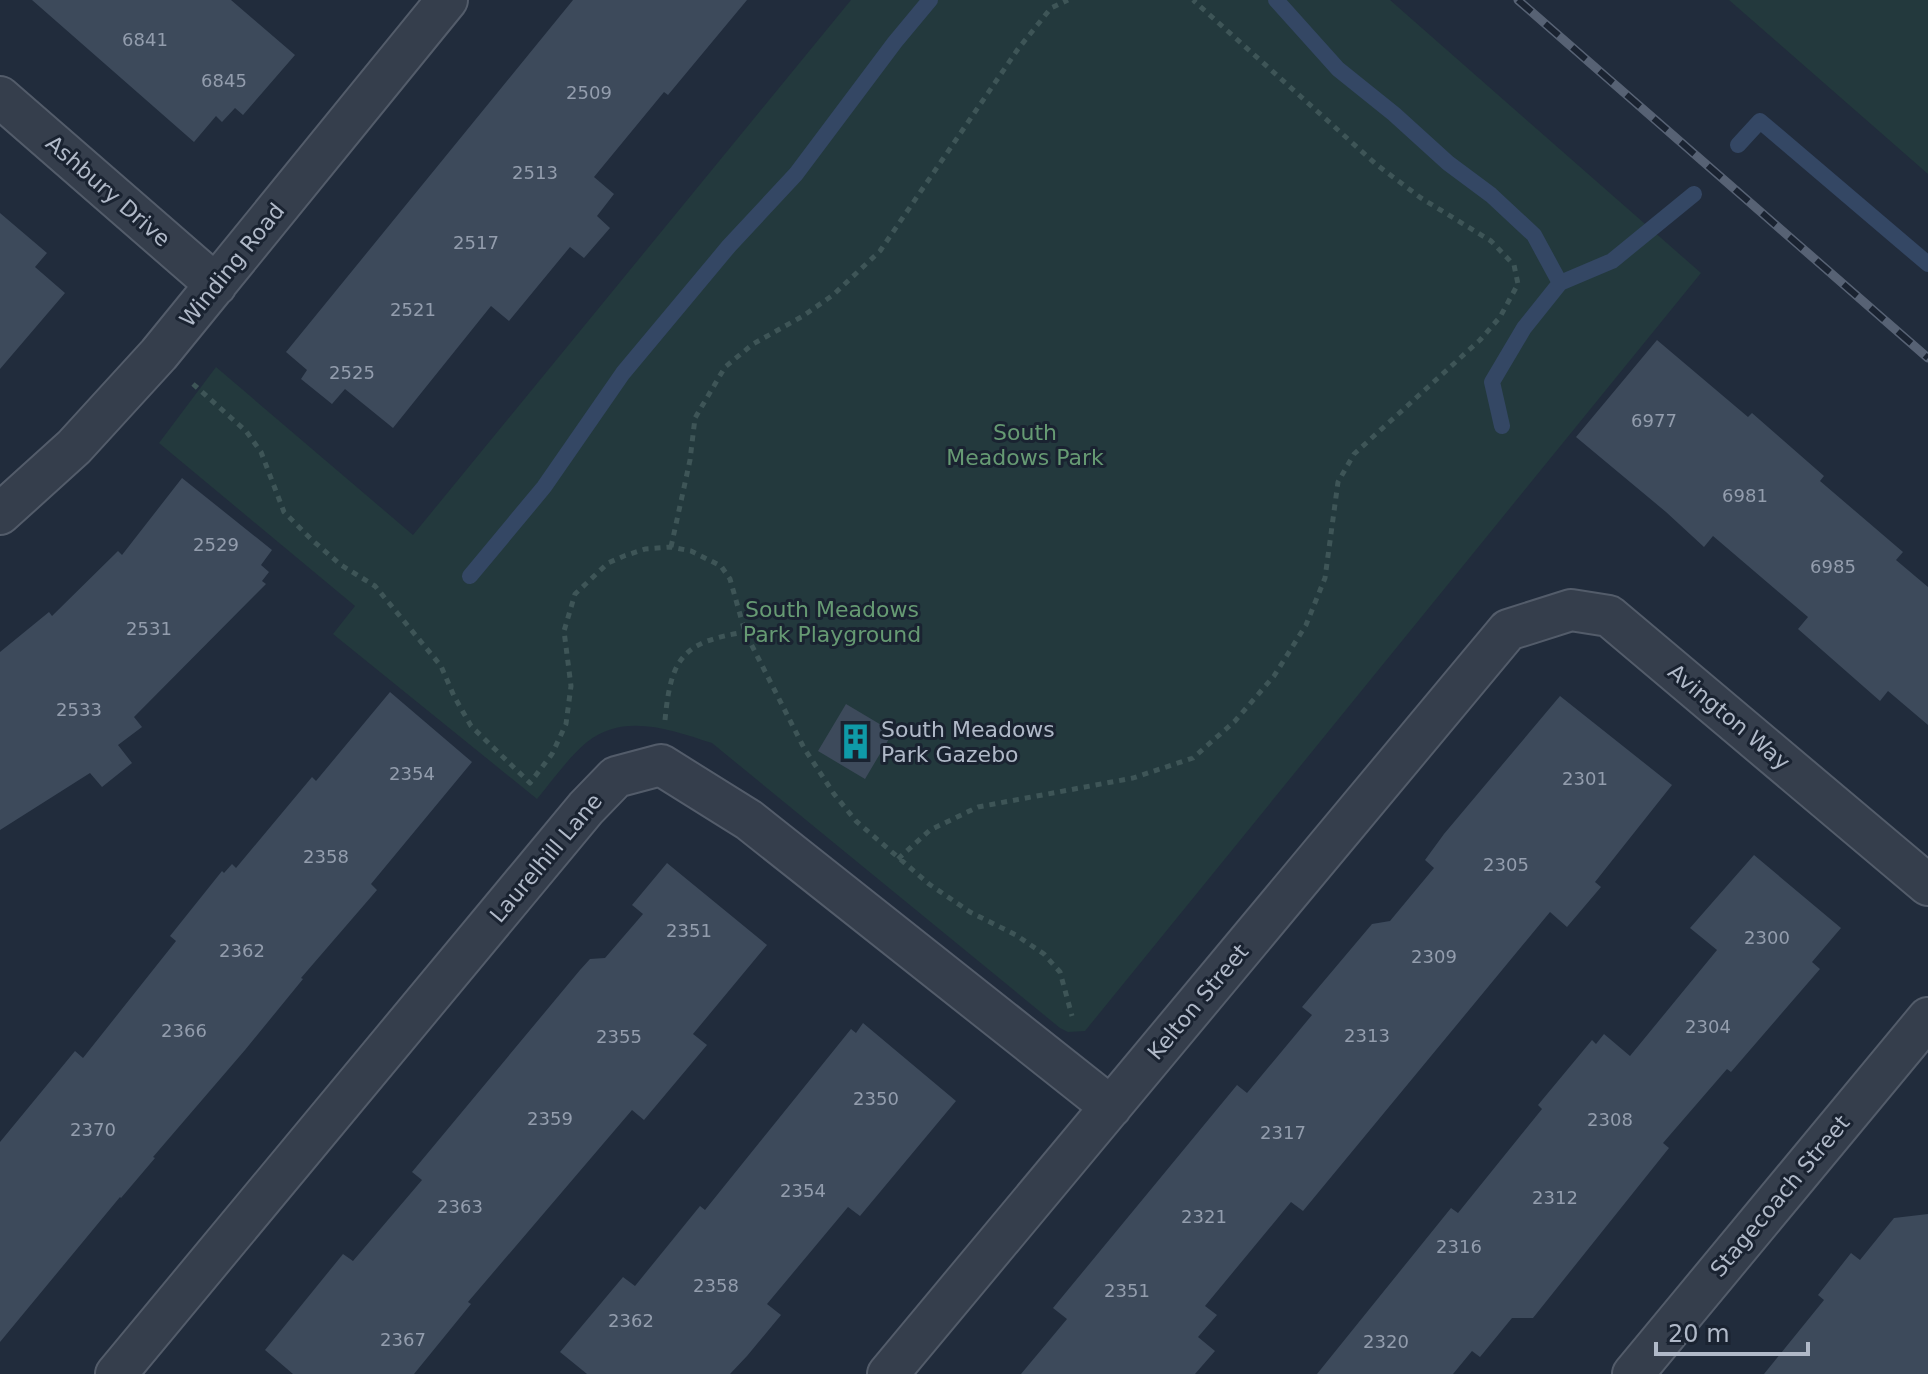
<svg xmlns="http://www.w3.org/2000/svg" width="1928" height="1374" viewBox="0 0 1928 1374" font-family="'DejaVu Sans',sans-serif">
<rect width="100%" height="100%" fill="#212c3c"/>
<path fill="#23393d" d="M851,0H1390L1701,273L1085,1031L1068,1032L1060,1028L712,743C672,730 624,712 587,742C568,758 552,781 537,799L333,634L355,606L159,443L216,367L413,535Z
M1729,0H1928V174Z"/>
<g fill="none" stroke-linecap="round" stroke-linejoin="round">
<path stroke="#344764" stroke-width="16" d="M1276,0L1338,69L1394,114L1448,163L1491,195L1534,235L1560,283
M1738,145L1760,121L1928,264
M1502,426L1492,382L1524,328L1560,283L1612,261L1694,194
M470,576L544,487L623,373L729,246L796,174L895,42L930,0"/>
</g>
<path fill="#3d4a5b" d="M32,0H231L295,55L243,115L235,108L222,122L216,116L194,142Z
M573,0H747L668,95L664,92L594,177L614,194L597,216L610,228L584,258L570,247L509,321L491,306L393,428L345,389L332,404L301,379L307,370L286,352Z
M0,213L47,253L35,267L65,293L0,369Z
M1657,340L1748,417L1752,413L1824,476L1820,481L1903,552L1896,560L1928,587V725L1888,691L1880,701L1798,629L1808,617L1713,536L1704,547L1666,512L1576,437Z
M182,478L272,550L261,565L269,572L262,581L266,584L134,717L142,727L118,745L132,763L102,787L90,773L0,830V652L49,612L52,616L118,551L122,555Z
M390,692L472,762L371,884L377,890L301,978L303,979L245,1050L153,1157L155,1158L121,1198L120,1197L0,1342V1142L75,1051L83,1058L176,941L170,936L222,871L224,873L232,864L236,868L312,777L316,781Z
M1560,696L1672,785L1595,882L1601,887L1567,927L1550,912L1303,1211L1291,1202L1205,1306L1217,1315L1198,1337L1215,1351L1195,1374H1021L1067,1319L1053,1308L1237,1085L1247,1093L1312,1015L1302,1007L1372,924L1390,921L1434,868L1425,860L1444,834Z
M846,704L893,732L865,779L818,751Z
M1754,855L1841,928L1812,962L1820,969L1731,1072L1727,1069L1663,1143L1669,1148L1533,1318H1512L1480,1357L1472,1351L1453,1374H1317L1451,1208L1458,1213L1542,1109L1538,1105L1592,1040L1596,1044L1604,1034L1630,1056L1717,950L1690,928Z
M667,863L767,945L693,1034L707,1045L644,1120L632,1110L468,1302L471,1304L414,1374H293L265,1350L343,1254L353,1261L422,1180L412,1172L580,970L590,959L605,958L643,914L632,905Z
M863,1023L956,1101L860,1216L848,1207L767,1304L781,1315L747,1356L730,1374H587L560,1352L623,1277L635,1286L700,1206L705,1210L851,1029L856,1033Z
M1928,1214V1374H1764L1824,1300L1818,1295L1851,1253L1860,1260L1894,1218Z"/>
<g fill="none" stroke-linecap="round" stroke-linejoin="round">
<defs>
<path id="minor" d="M0,97L216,285
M0,514L74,447L159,354L447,0
M116,1374L586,808L616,777L661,765L749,820L1111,1107
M888,1374L1508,630L1571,610L1609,616L1928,885
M1633,1374L1928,1018"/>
</defs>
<use href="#minor" stroke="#535c6a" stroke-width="44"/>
<path stroke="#3e5557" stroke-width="5" stroke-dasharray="6 6" stroke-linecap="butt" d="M193,384L246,431L261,452L284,512L312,540L341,565L375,586L441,666L454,696L471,726L530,783L552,754L566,724L571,686L564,631L575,594L608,563L624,556L645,549L671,547L691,551L721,566L730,579L745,632L804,748L834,794L856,821L929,884L970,912L1016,935L1044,954L1060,972L1072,1016
M671,547L690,460L695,418L725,367L753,344L803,316L833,295L880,251L1018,49L1051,8L1068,0
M665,720C671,657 683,642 745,632
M898,859L930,830L978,807L1133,778L1193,758L1235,721L1274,676L1306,625L1325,578L1338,482L1354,454L1480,340L1500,317L1518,284L1514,265L1491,241L1421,198L1377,165L1193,0"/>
<use href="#minor" stroke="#353e4c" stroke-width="40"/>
<defs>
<path id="rail" d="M1518,0L1928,358"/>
</defs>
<use href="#rail" stroke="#576274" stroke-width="9"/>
<use href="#rail" stroke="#1a2331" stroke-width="6" stroke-dasharray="18" stroke-linecap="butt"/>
</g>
<defs>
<symbol id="building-bare" viewBox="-9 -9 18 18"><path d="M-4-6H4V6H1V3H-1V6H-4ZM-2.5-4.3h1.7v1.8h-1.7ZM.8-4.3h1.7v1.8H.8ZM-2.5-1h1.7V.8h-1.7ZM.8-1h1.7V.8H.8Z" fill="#0f9aa8" stroke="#1a2331" stroke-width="2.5" paint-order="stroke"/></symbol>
</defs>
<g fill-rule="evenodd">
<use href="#building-bare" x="830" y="716" width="51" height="51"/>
</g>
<g text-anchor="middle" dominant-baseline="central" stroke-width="6" stroke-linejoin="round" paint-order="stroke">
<g font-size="18" fill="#939dad">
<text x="145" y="39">6841</text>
<text x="224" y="80">6845</text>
<text x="589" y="92">2509</text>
<text x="535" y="172">2513</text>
<text x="476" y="242">2517</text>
<text x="413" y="309">2521</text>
<text x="352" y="372">2525</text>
<text x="1654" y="420">6977</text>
<text x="1745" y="495">6981</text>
<text x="216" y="544">2529</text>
<text x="1833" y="566">6985</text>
<text x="149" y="628">2531</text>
<text x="79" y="709">2533</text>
<text x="412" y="773">2354</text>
<text x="1585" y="778">2301</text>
<text x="326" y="856">2358</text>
<text x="1506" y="864">2305</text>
<text x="689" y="930">2351</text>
<text x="1767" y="937">2300</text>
<text x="242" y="950">2362</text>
<text x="1434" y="956">2309</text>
<text x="1708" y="1026">2304</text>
<text x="184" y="1030">2366</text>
<text x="1367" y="1035">2313</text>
<text x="619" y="1036">2355</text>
<text x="876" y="1098">2350</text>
<text x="550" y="1118">2359</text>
<text x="1610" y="1119">2308</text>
<text x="93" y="1129">2370</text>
<text x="1283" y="1132">2317</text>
<text x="803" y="1190">2354</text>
<text x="1555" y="1197">2312</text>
<text x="460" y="1206">2363</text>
<text x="1204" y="1216">2321</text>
<text x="1459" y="1246">2316</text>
<text x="716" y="1285">2358</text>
<text x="1127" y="1290">2351</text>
<text x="631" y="1320">2362</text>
<text x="403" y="1339">2367</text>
<text x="1386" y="1341">2320</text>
</g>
<g font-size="22" fill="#b0b9c8" stroke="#1a2331">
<text transform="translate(108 191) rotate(41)">Ashbury Drive</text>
<text transform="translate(232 265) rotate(-51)">Winding Road</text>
<text transform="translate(1729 717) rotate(40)">Avington Way</text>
<text transform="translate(546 858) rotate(-50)">Laurelhill Lane</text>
<text transform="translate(1198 1002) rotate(-50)">Kelton Street</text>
<text transform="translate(1780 1196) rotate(-50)">Stagecoach Street</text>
</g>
<g font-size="22" fill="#669a73" stroke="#1a2331">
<text x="1025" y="432">South<tspan x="1025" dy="25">Meadows Park</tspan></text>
<text x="832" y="609">South Meadows<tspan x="832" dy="25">Park Playground</tspan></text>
</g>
<g font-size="22" fill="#b0b9c8" stroke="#1a2331" text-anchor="start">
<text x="881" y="729">South Meadows<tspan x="881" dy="25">Park Gazebo</tspan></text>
</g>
</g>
<path d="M1656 1342v12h152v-12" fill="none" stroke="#b0b9c8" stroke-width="4"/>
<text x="1668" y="1342" font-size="24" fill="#b0b9c8" stroke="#1a2331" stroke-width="6" paint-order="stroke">20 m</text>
</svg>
